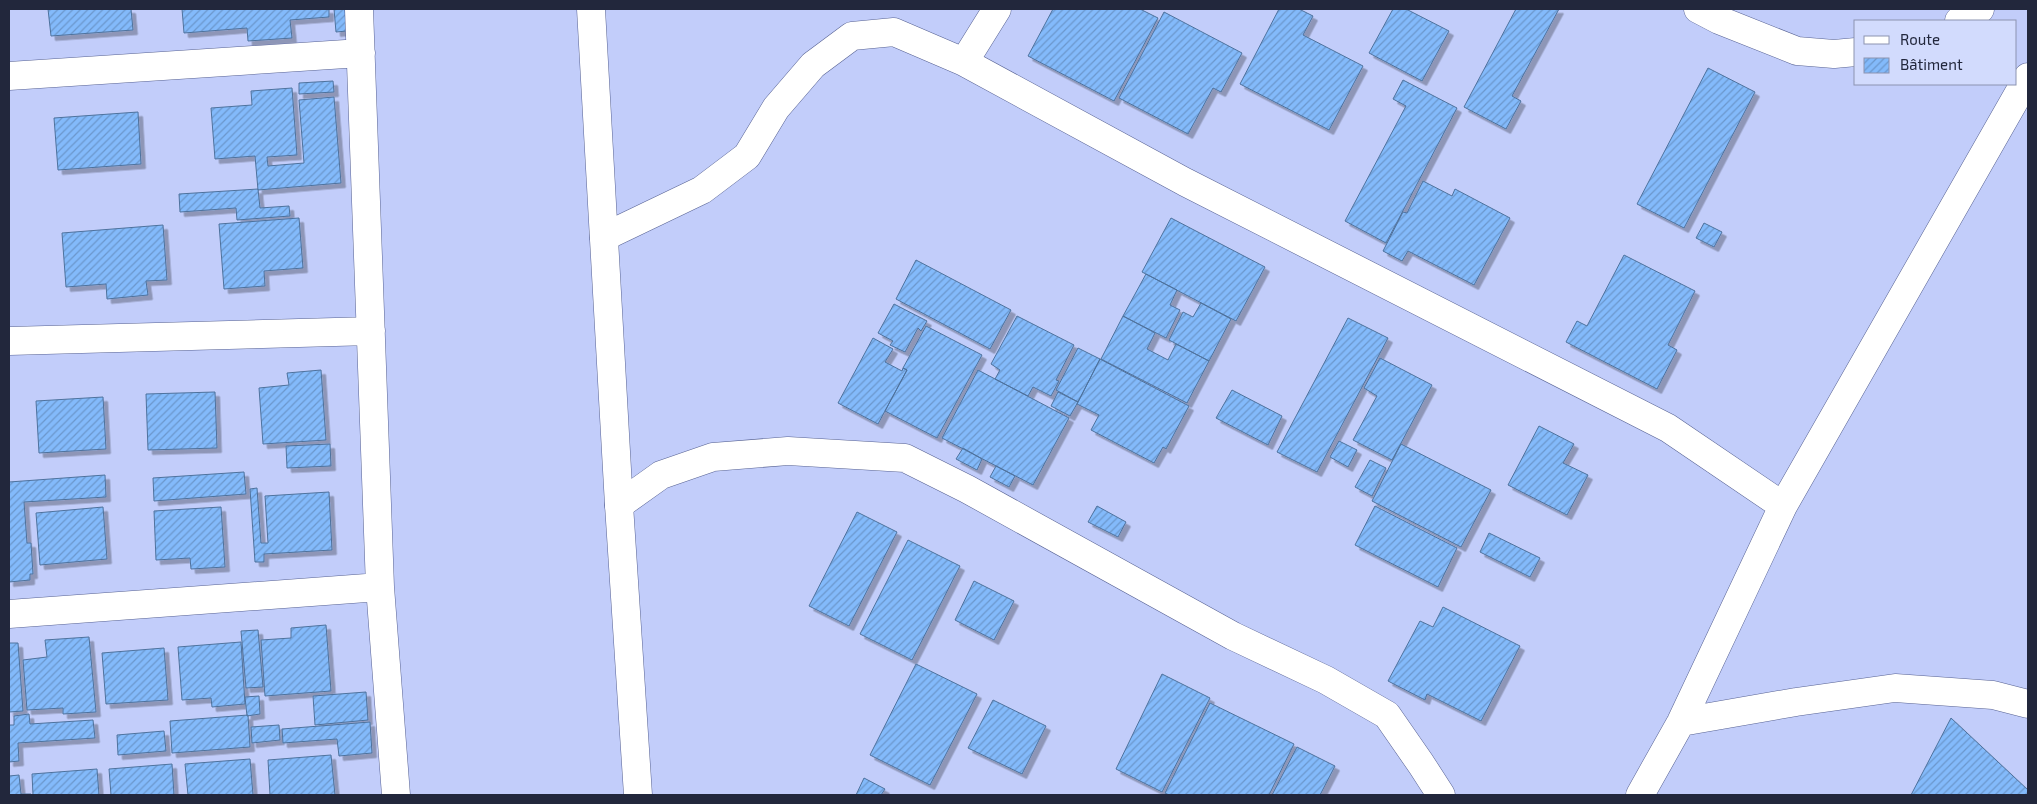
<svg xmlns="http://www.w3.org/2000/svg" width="2037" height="804" viewBox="0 0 2037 804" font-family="'Exo 2',sans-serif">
<defs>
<pattern id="building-hatch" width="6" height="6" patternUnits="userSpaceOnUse" patternTransform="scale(1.25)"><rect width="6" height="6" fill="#83bafb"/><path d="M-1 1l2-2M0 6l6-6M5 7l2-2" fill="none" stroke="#6b97cc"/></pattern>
<filter id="shadow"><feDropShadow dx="4.5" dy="4.5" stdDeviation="0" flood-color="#0004"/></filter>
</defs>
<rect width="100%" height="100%" fill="#c2cdfa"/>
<path fill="url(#building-hatch)" stroke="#4e729d" filter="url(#shadow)" d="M48,9H131L133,30L51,36Z
M182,9H329V17L290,20L292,38L248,41L247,28L184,33Z
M334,9H345L347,31L336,32Z
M1053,9H1140L1158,18L1114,101L1028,56Z
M1279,9H1299L1313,16L1303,35L1363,66L1329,130L1240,84Z
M1393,9H1406L1449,31L1422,81L1369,53Z
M1516,9H1559L1512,96L1521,101L1506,129L1464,107Z
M1164,12L1242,53L1221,92L1213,88L1188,134L1119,98Z
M1708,68L1755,92L1684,228L1637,204Z
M1403,80L1457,108L1386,243L1345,221L1406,106L1393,99Z
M333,81L334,92L299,94V83Z
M292,88L297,155L267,157L268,166L304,163L299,100L334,97L341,183L258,190L255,156L215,159L211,108L252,105L251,91Z
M138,112L141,164L58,170L54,118Z
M1423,181L1452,196L1455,189L1510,218L1474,285L1408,251L1402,261L1383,251L1403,212L1407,213Z
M258,189L260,208L289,206L290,216L237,220L236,208L180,212L179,194Z
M299,218L303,268L264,271L265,286L224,289L219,224Z
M1171,218L1265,267L1236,321L1142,272Z
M1704,223L1722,232L1714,247L1696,238Z
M163,225L167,280L146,281L148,295L107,299L106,284L66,287L62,233Z
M1624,255L1695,291L1668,345L1677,350L1657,389L1566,342L1577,321L1587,326Z
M916,260L1011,310L990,349L896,299Z
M1146,274L1177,290L1170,305L1180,310L1166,338L1123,316Z
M1201,303L1231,319L1209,361L1169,340L1183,312L1193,317Z
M894,304L927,321L921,331L918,328L905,352L890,345L893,341L878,333Z
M1017,316L1074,345L1056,380L1059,381L1051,396L1033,387L1028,396L995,379L1000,370L991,364Z
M1123,316L1155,333L1147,349L1168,360L1176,344L1209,361L1187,403L1101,359Z
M1348,318L1388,338L1317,472L1277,452Z
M926,326L982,355L937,438L885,411L907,370L903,368Z
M873,338L893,349L885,362L902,371L903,368L907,370L878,424L838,403Z
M1078,348L1100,359L1078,402L1056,390Z
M1380,358L1432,385L1392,460L1353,440L1377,396L1364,388Z
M1100,359L1189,406L1166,449L1163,447L1154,463L1091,430L1099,415L1077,404Z
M321,370L326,440L263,444L259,388L289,385L287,373Z
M978,370L1069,418L1033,485L942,438Z
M1232,390L1282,416L1268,445L1216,418Z
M215,392L217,448L148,450L146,394Z
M1058,392L1078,402L1070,416L1051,406Z
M103,397L106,449L39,453L36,401Z
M1539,426L1574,444L1563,463L1588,475L1567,515L1508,485Z
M1339,441L1357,450L1348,467L1330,457Z
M330,444L331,466L287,468L286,446Z
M1401,444L1491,490L1461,547L1372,501Z
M963,448L982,459L977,470L956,459Z
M1370,460L1386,468L1372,496L1355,487Z
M996,466L1015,476L1009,487L990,477Z
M244,472L246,494L154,501L153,478Z
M105,475L106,497L24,502L27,543H31L33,574H30V580L9,582V482Z
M257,488L261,543H268L265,496L329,492L332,550L264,554V562H255L250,489Z
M1097,506L1126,522L1118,537L1088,522Z
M1375,506L1457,548L1438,587L1355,545Z
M103,507L107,559L40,565L36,513Z
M221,507L225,567L191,569L190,558L156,560L154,511Z
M857,512L897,532L849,626L809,606Z
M1489,533L1540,558L1530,577L1480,552Z
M908,540L960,566L912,660L860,634Z
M974,581L1014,601L994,640L955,620Z
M1443,607L1520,646L1481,721L1427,694L1425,700L1388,681L1420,621L1433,627Z
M326,625L331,691L265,696L261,640L291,638V628Z
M258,630L263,687L246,688L241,631Z
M89,637L96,712L63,714V708L27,710L23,660L47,657L45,640Z
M241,642L245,704L212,707L211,698L182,700L178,647Z
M9,643H18L23,711L9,712Z
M164,648L168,700L106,704L102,653Z
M916,664L977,694L930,785L870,755Z
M1162,674L1210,698L1162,792L1116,769Z
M366,692L368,720L315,725L313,696Z
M259,696L260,714L247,716L245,697Z
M993,700L1046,726L1022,774L968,748Z
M1210,703L1294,744L1269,795H1169L1165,793Z
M29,714L30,724L93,720L95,738L18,743L19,761L9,762V725H14V716Z
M248,715L250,747L172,753L170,721Z
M1951,718L2028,790V795H1911Z
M370,722L372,753L339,756L337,739L283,743L282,729Z
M279,725L280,740L252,743L251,727Z
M164,731L166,751L118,755L117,735Z
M1297,747L1335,766L1320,795H1272Z
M331,755L335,795H270L268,760Z
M250,759L253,795H188L185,764Z
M172,764L174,795H111L109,769Z
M97,769L99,795H33L32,774Z
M19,775L21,794H31V795H9V776Z
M864,778L885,789L881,795H856Z"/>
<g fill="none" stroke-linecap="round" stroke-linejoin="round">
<defs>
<path id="minor" d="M359,9L380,587L396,795
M1698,9L1719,20L1797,51L1834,54L1856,52
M1959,21L1980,9
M964,62L997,9
M9,76L361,53
M604,237L702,190L747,156L776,108L813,65L852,36L894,32L964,62L1185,182L1668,428L1783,506
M9,341L371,331
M619,505L661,475L713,457L788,451L905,458L967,489L1233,636L1326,680L1387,715L1421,764L1441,795
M9,614L380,587
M1681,722L1796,702L1895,688L1993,695L2028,704
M1640,795L1681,722L1783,506L2028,77"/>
<path id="major" d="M591,9L619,505L638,795"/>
</defs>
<use href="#minor" stroke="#576293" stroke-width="29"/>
<use href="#major" stroke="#576293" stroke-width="29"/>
<use href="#minor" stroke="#fff" stroke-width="28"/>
<use href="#major" stroke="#fff" stroke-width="28"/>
</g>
<rect width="2037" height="804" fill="none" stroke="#22273c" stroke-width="20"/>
<rect x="1854" y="20" width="162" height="65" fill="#d2dbfd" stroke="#8c93b0"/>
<rect x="1864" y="36" width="25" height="8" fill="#ffffff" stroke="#8c93b0"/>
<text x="1900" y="45" font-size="15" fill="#22273c">Route</text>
<rect x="1864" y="58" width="25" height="15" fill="url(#building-hatch)" stroke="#8c93b0"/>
<text x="1900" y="70" font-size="15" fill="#22273c">Bâtiment</text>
</svg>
